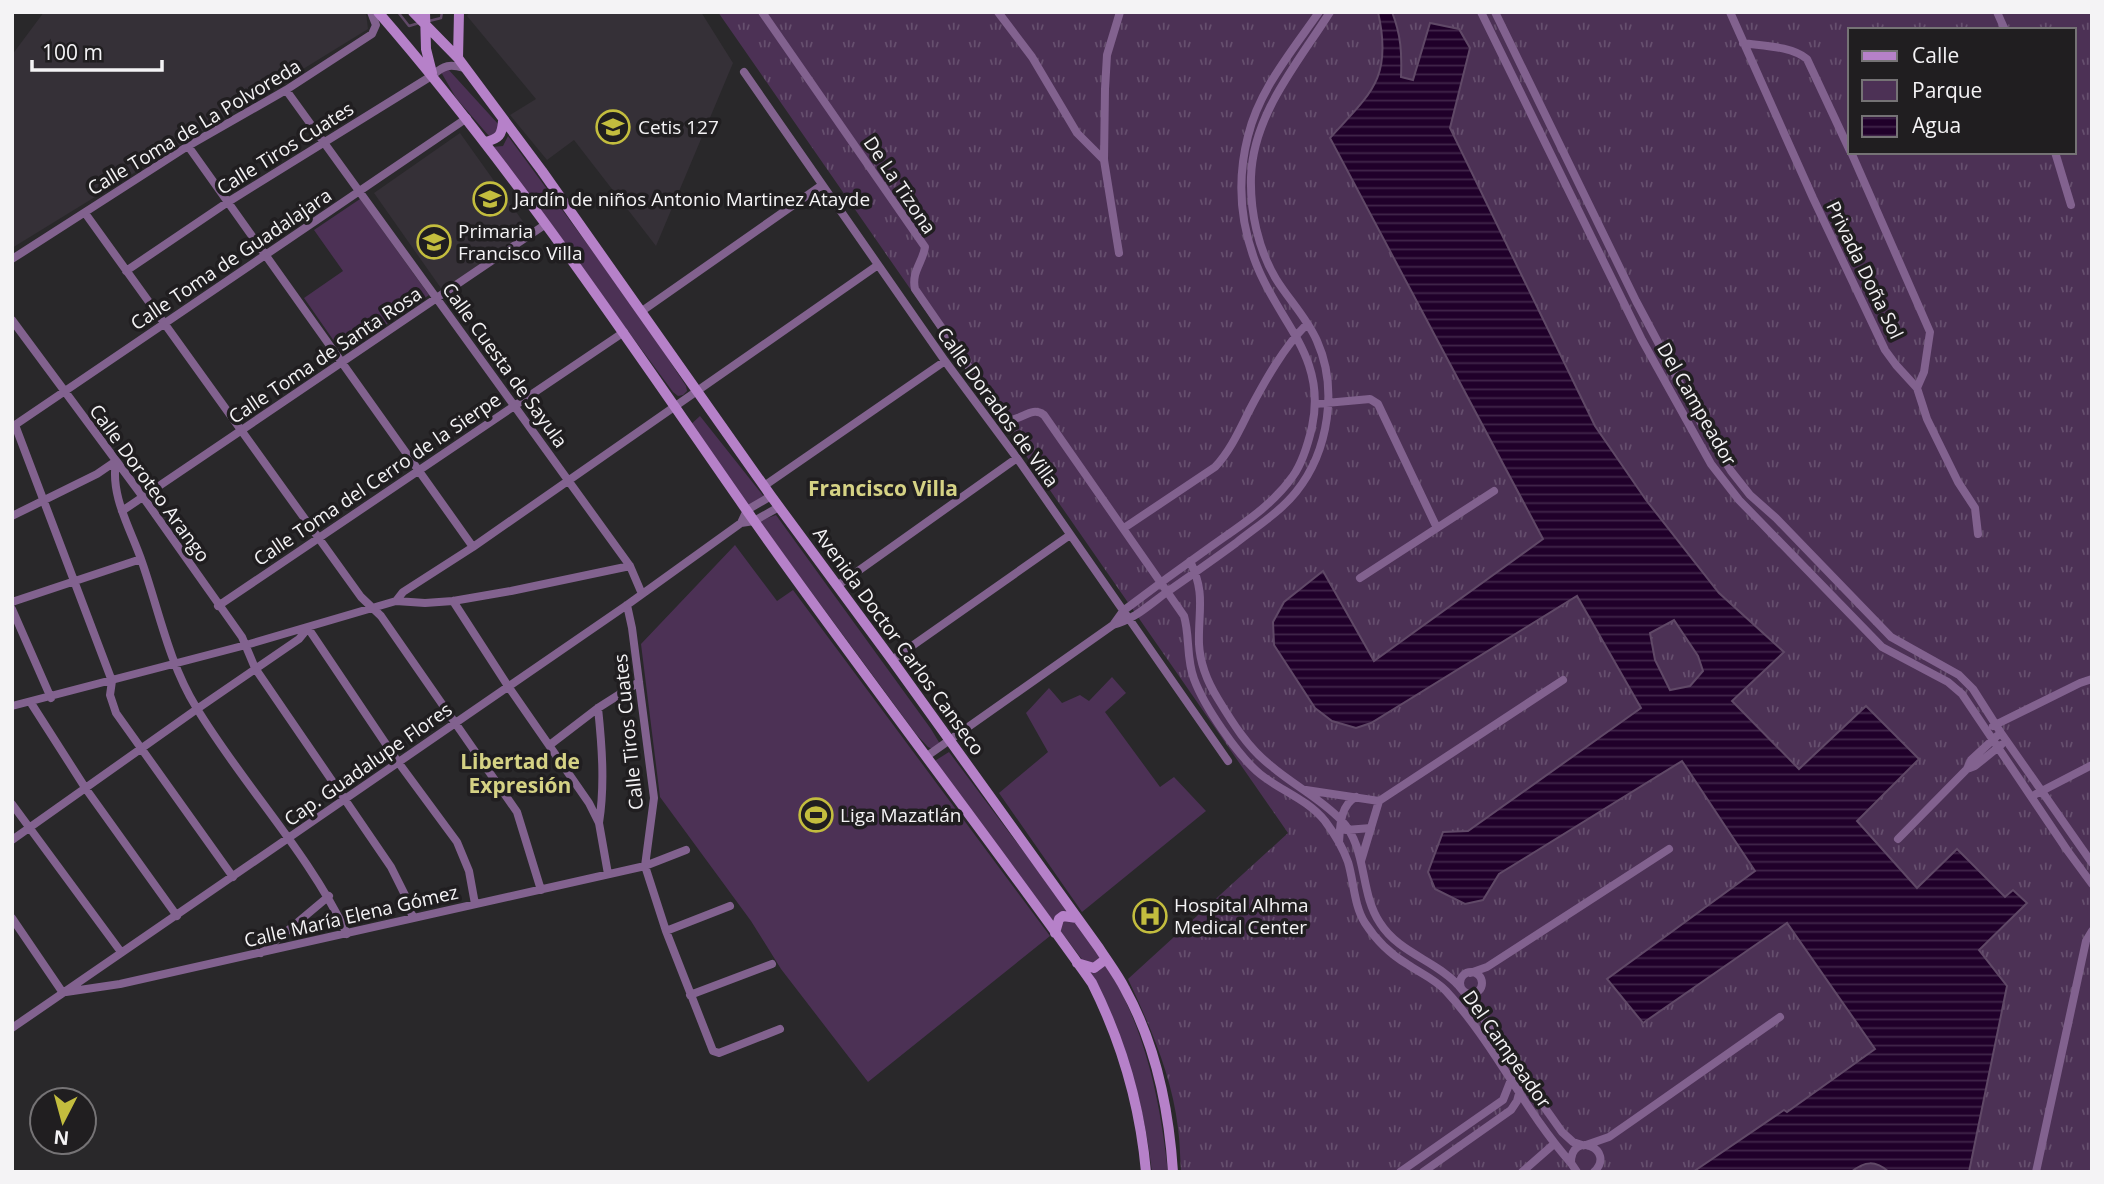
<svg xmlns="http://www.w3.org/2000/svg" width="2104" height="1184" viewBox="0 0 2104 1184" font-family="'Open Sans',sans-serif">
<defs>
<pattern id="grass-tufts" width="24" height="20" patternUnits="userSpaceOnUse" patternTransform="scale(1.75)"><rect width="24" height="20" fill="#4c3155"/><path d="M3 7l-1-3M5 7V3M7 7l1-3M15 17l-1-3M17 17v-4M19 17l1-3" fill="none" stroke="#664f6e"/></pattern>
<pattern id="water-rules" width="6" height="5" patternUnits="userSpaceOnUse" patternTransform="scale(1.75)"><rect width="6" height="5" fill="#20002a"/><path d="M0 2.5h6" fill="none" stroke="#41264a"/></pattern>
</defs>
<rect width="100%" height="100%" fill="#29282a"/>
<path fill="#353037" d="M44,12H366L368,29L12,248V55Z
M470,12H701L733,63L656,246L574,140L547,160L510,115L536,99L467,16Z
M460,133L529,230L443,291L374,193Z"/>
<path fill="url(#grass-tufts)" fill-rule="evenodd" d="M718,12H2092V1172H1181C1180,1157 1180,1142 1178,1128C1172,1076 1150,1026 1128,979L1288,833ZM1850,30H2074V152H1850Z"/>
<path fill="#4c3155" d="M447,68L499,125L498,133L489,136L456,98L441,72Z
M508,136L643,320L686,386L687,391L683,395L678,396L673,392L492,147L503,146Z
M360,199L429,295L343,354L304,298L343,271L314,230Z
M700,416L765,498L749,506L688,427Z
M776,515L931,729L940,744L933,749L928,747L916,734L759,521Z
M735,545L777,601L793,590L1050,936L868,1082L781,969L751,921L660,797L641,644Z
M1112,677L1126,693L1105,712L1160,787L1174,777L1206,811L1082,912L999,793L1048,752L1026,713L1049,688L1062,703L1080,695L1089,701Z
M949,752C981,795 1013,838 1046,881C1077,922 1110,963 1130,1011C1152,1062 1162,1117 1168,1172H1152C1143,1095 1121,1024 1081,958L933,762Z
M1350 814a11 11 0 1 1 22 0a11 11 0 1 1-22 0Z"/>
<path fill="url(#water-rules)" stroke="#604967" stroke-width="2" fill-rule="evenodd" d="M1378,12H1392C1401,35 1402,53 1401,77L1413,80L1430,23L1459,29L1470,48L1450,128L1595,426L1646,500L1719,593L1784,652L1732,701L1799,769L1866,706L1919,759L1857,821L1917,888L1957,849L2005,897L2013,890L2027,903L1979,950L2007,986L1969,1172H1889C1875,1160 1865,1161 1851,1172H1693L1784,1110L1787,1112L1875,1049L1787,923L1643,1023L1607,979L1755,871L1682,761L1499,874L1483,900L1465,904L1435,889L1428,872L1443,832L1468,831L1641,708L1577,596L1371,723L1356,728L1332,721L1315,708L1274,645L1273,622L1284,602L1323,571L1374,661L1543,539L1330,138C1371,93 1393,78 1378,12ZM1674,620L1698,656L1703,671L1690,686L1670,690L1655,660L1650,633Z"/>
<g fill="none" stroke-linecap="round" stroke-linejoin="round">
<path stroke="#604967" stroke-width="2.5" d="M398,12L409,26L419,23
M429,21L441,18L442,12"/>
<path stroke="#82628f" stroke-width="8" d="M762,12L925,247C923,262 911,272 915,289L1002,415L1010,420C1023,419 1032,406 1044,415L1184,616C1190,636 1186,658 1194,679C1204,706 1238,756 1260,774C1281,791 1307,799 1325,821C1334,833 1343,848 1348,862C1354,882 1354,906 1365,923C1376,940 1390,954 1407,964C1420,973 1435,979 1446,991C1494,1043 1524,1110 1571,1163
M998,12L1032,57L1077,133L1104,160
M1481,12L1642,340L1711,464L1739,500L1882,647L1948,682L1962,694L2067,850L2092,884
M1495,12L1636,301L1701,423L1731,471L1750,495L1776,518L1891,637L1959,675L1973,689L2001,733L2092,863
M1730,12L1813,198L1885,350L1896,365L1917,388L1927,419L1958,482L1975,508L1978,534
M1997,12L2005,30
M1743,43C1763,46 1791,46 1807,59L1850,151
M744,72L945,361L1017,458L1228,761
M286,90L630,566L642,594
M188,146L473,547
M1851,152L1930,332L1924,372L1917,388
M2055,152L2071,205
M85,213L361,597L381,616L517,812L541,890
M1119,253L1104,160L1105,89L1107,55L1120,12
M12,259L188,146L286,90L372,34L376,25L371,12
M126,271L228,202L433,75C444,65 450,64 464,68
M642,311L822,185
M12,320L143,497L242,637L255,668L391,867L405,895L413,918
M1315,404L1370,399L1378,404L1437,528
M15,425L112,681L110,695L116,713L233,877
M12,427L467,118
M116,461C110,497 131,529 142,562C159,611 169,663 196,707C243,785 308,852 347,934
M764,486L945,361
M122,511L546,224
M12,516L97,474L116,461
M741,523L747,510L771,496
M1124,528L1215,467C1230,451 1239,431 1249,411C1265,381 1283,348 1307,324
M1190,561C1206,594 1198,610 1199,644C1200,663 1208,683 1218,699C1232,722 1248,748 1270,765C1293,785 1320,798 1341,820C1368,848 1359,892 1380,923C1399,953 1435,960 1458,985C1477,1007 1491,1030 1507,1054C1525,1081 1544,1106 1562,1132L1573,1142L1582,1145
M1360,578L1494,491
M837,586L1017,458
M396,601L403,592L473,547L878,265
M453,601L508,686L589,803L599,823L608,874
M12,602L141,559
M627,605L632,628L654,798L645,866L666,931L713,1051L719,1053L780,1029
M218,606L624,332
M12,609L51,698
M1113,625L1123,611C1152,589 1182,567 1213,545C1241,525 1272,506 1293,476C1303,462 1308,444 1312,427C1327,357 1280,324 1257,266C1240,224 1237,179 1248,136C1259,90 1292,51 1319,12
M308,628L398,762L457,842L469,871L475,904
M892,660L1070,535
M31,703L86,789L177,916
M12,706L246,645L396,601L425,603L453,601L511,591L630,566
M598,708C602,746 605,785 599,823
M1993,726L2080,683L2092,679
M551,744L598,708L639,682
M927,756L1113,625C1135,619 1149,605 1167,592C1190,576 1213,560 1236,543C1256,527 1280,512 1296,492C1329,451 1338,388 1317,341C1307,318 1289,300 1276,279C1258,249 1250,211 1251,177C1253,114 1298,63 1330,12
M1967,769L1975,766L2001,745
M1306,790L1379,801
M2036,794L2092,765
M1379,801L1563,680
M12,804L121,952
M1346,830L1371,828
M1898,839L1967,769L1971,760L1997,736
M12,840L197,709L299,639L308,628
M1339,843C1340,827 1340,805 1356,797
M1361,861L1379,801
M12,918L63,993
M666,931L730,906
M261,953L329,896
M1460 983a11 11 0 1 1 22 0a11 11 0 1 1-22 0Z
M1470,973L1487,967L1669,849
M66,992L120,984L645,866L686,850
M690,995L772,964
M12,1028L627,605L741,523L754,521L779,507
M1586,1145L1609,1137L1632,1121L1780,1017
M1400,1172L1503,1100L1516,1067
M1423,1172L1511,1110L1517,1101L1520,1090
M1522,1172L1554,1144
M1577,1172L1571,1163C1571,1129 1617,1150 1594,1172
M2036,1172L2086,941L2092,931"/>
<path stroke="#b681c9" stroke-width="10" d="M378,12C516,171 632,346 752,518C863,675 981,827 1092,983C1122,1043 1140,1105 1146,1172
M413,12L458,58L542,171L771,496L892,660L1099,948C1108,962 1118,975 1125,989C1156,1045 1169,1110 1173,1172
M425,12L426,49L432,73
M458,58L459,12
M485,142C499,139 502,135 503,121
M1055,933L1059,919L1063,916L1077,918
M1077,963L1094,968L1106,959"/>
</g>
<defs>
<symbol id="university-ring" viewBox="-11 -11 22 22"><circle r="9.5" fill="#201e20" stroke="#c3bd3e" stroke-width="1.5"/><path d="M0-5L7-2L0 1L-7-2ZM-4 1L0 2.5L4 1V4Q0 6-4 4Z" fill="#c3bd3e"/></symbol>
<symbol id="school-ring" viewBox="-11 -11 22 22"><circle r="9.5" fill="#201e20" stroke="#c3bd3e" stroke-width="1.5"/><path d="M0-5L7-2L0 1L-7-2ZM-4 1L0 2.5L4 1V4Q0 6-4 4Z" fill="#c3bd3e"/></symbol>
<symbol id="stadium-ring" viewBox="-11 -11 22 22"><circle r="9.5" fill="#201e20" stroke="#c3bd3e" stroke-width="1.5"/><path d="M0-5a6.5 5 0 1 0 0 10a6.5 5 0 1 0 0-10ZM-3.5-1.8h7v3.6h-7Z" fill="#c3bd3e"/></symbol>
<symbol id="hospital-ring" viewBox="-11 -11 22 22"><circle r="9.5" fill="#201e20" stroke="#c3bd3e" stroke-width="1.5"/><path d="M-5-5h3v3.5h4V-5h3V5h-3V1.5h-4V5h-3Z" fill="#c3bd3e"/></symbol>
</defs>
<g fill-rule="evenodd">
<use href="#university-ring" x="594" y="108" width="38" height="38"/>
<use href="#school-ring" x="471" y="180" width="38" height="38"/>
<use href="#school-ring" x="415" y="223" width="38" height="38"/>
<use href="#stadium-ring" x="797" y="796" width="38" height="38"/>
<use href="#hospital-ring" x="1131" y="897" width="38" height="38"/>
</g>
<g text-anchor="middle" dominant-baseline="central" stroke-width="7" stroke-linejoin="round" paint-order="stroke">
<g font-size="19" fill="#f4f3f5" stroke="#201e20">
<text transform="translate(194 127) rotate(-31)">Calle Toma de La Polvoreda</text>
<text transform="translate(285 148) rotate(-32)">Calle Tiros Cuates</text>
<text transform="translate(900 185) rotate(56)">De La Tizona</text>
<text transform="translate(231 259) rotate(-34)">Calle Toma de Guadalajara</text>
<text transform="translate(1865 270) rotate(64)">Privada Doña Sol</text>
<text transform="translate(325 355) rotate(-34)">Calle Toma de Santa Rosa</text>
<text transform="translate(505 365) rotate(54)">Calle Cuesta de Sayula</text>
<text transform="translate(1697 404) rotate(60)">Del Campeador</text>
<text transform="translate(998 407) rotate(54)">Calle Dorados de Villa</text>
<text transform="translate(377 479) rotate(-34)">Calle Toma del Cerro de la Sierpe</text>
<text transform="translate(150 483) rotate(54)">Calle Doroteo Arango</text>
<text transform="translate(899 641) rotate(54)">Avenida Doctor Carlos Canseco</text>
<text transform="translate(628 732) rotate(-96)">Calle Tiros Cuates</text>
<text transform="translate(368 764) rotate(-35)">Cap. Guadalupe Flores</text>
<text transform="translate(351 916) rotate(-13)">Calle María Elena Gómez</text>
<text transform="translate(1507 1049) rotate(55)">Del Campeador</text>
</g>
<g font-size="19" fill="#f4f3f5" stroke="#201e20" text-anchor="start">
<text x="638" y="127">Cetis 127</text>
<text x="514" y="199">Jardín de niños Antonio Martinez Atayde</text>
<text x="458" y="231">Primaria<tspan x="458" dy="22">Francisco Villa</tspan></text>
<text x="840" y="815">Liga Mazatlán</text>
<text x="1174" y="905">Hospital Alhma<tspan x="1174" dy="22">Medical Center</tspan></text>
</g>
<g font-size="21" font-weight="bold" fill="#d5d284" stroke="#201e20">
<text x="883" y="488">Francisco Villa</text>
<text x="520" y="761">Libertad de<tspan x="520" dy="24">Expresión</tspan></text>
</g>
</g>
<rect width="2104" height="1184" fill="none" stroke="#f4f3f5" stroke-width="28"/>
<rect x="1848" y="28" width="228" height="126" fill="#201e20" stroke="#757375" stroke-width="2"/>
<rect x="1862" y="51" width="35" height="10" fill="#b681c9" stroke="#757375" stroke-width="2"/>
<text x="1912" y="63" font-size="21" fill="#f4f3f5">Calle</text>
<rect x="1862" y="80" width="35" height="21" fill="#4c3155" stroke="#757375" stroke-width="2"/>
<text x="1912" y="98" font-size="21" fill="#f4f3f5">Parque</text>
<rect x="1862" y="116" width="35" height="21" fill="url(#water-rules)" stroke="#757375" stroke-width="2"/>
<text x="1912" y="133" font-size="21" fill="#f4f3f5">Agua</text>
<g transform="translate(63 1121) rotate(186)"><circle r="33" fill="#201e20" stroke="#757375" stroke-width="2"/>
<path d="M0-5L12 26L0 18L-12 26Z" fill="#c3bd3e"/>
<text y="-10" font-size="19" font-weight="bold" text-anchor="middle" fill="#f4f3f5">N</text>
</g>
<path d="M32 60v10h130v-10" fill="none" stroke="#f4f3f5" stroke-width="3.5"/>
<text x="42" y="60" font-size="21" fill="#f4f3f5" stroke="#201e20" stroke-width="5" paint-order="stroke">100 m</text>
</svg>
